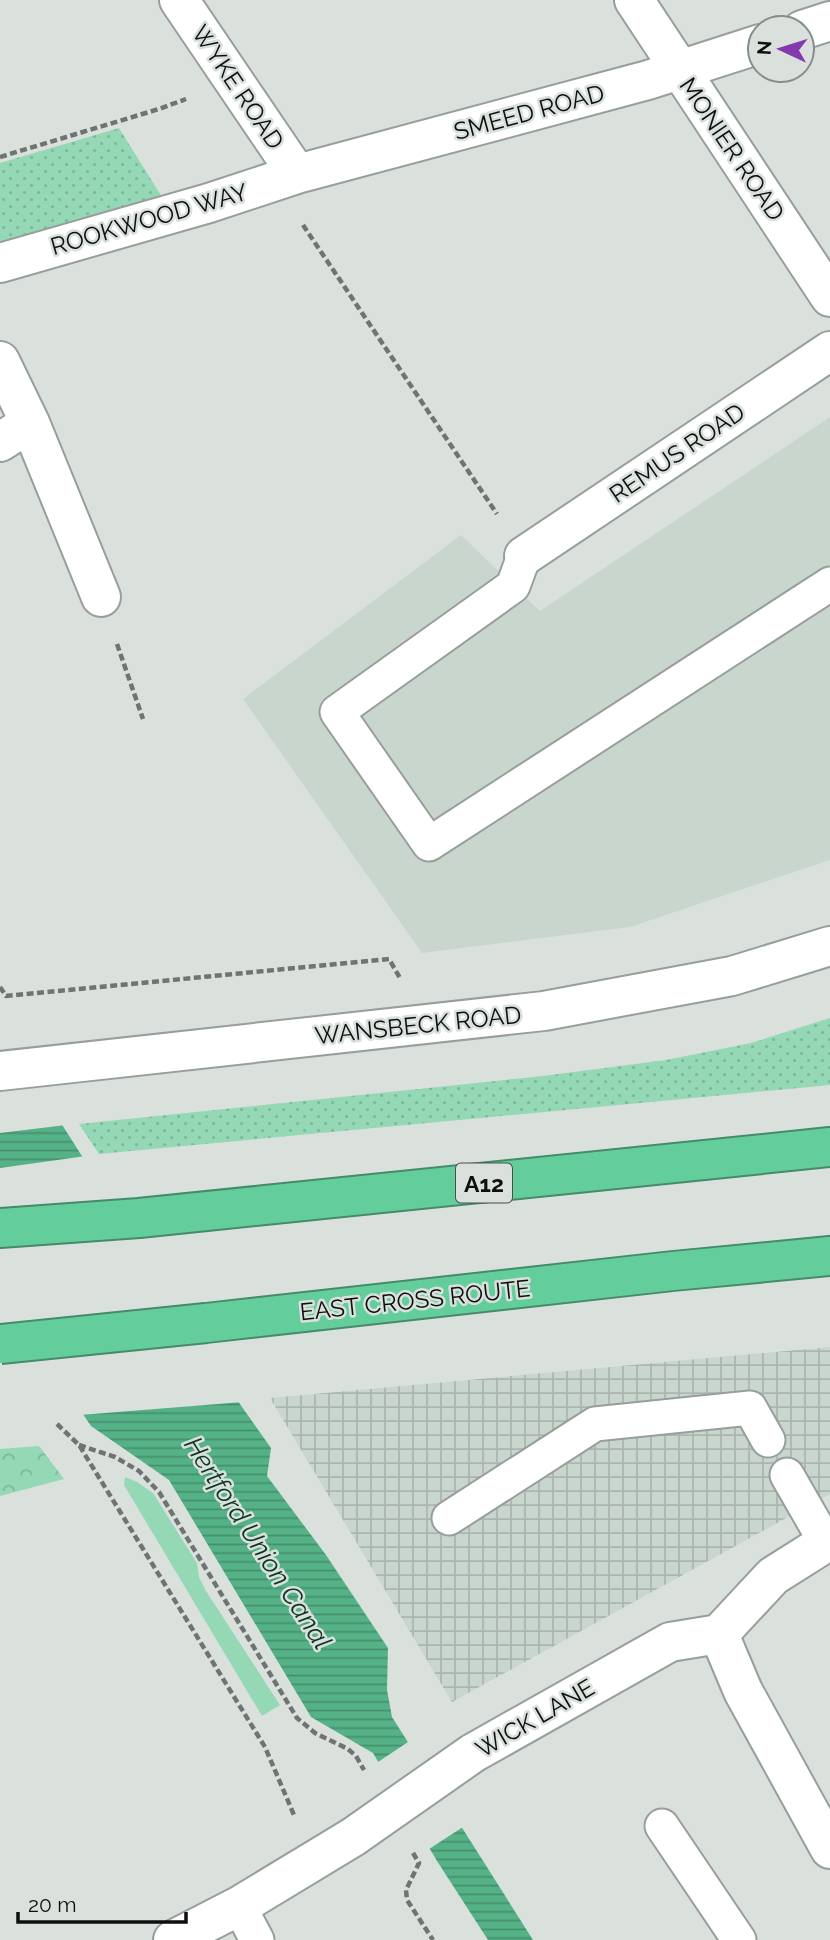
<svg xmlns="http://www.w3.org/2000/svg" width="830" height="1940" viewBox="0 0 830 1940" font-family="Raleway,sans-serif">
	<style>
		.built { fill: #c8d6ce }
		.industrial { fill: url(#industrial-grid) }
		.grass { fill: #94d8b5 }
		.forest { fill: url(#forest-crowns) }
		.park { fill: url(#park-dots) }
		.water { fill: url(#water-rules) }
		.pier { fill: #dae1dd }
		.lines { fill: none; stroke-linecap: round; stroke-linejoin: round }
		.lane-casing { stroke: #989e9b; stroke-width: 37 }
		.street-casing { stroke: #989e9b; stroke-width: 42 }
		.secondary-casing { stroke: #989e9b; stroke-width: 42 }
		.highway-casing { stroke: #458b6a; stroke-width: 42 }
		.path { stroke: #6f7371; stroke-width: 4.5; stroke-dasharray: 7 3.5; stroke-linecap: butt }
		.lane { stroke: #fff; stroke-width: 33 }
		.street { stroke: #fff; stroke-width: 38 }
		.secondary { stroke: #fff; stroke-width: 38 }
		.highway { stroke: #63ce9c; stroke-width: 38 }
		.secondary-bridge-casing { stroke: #989e9b; stroke-width: 42; stroke-linecap: butt }
		.highway-bridge-casing { stroke: #458b6a; stroke-width: 42; stroke-linecap: butt }
		.secondary-bridge { stroke: #fff; stroke-width: 38 }
		.highway-bridge { stroke: #63ce9c; stroke-width: 38 }
		.labels { text-anchor: middle; dominant-baseline: central; stroke-width: 5; stroke-linejoin: round; paint-order: stroke }
		.shield { fill: #dae1dd; stroke: #4a4e4c; stroke-width: 2 }
		.shield-label { font-size: 23px; font-weight: bold; fill: #0d0f0e }
		.street-label { font-size: 24px; fill: #0d0f0e; stroke: #dae1dd }
		.water-label { font-size: 26px; font-style: italic; fill: #0c3524; stroke: #dae1dd }
	</style>
	<defs>
		<pattern id="industrial-grid" width="8" height="8" patternUnits="userSpaceOnUse" patternTransform="scale(1.75)"><rect width="8" height="8" fill="#c8d6ce"/><path d="M0 4h8M4 0v8" fill="none" stroke="#abb6b0"/></pattern>
		<pattern id="forest-crowns" width="20" height="18" patternUnits="userSpaceOnUse" patternTransform="scale(1.75)"><rect width="20" height="18" fill="#94d8b5"/><path d="M2 6a3 3 0 1 1 6 0M12 15a3 3 0 1 1 6 0" fill="none" stroke="#7eb89a"/></pattern>
		<pattern id="park-dots" width="8" height="8" patternUnits="userSpaceOnUse" patternTransform="scale(1.75)"><rect width="8" height="8" fill="#94d8b5"/><path d="M2 2h.1M6 6h.1" fill="none" stroke="#7eb89a" stroke-width="1.8" stroke-linecap="round"/></pattern>
		<pattern id="water-rules" width="6" height="5" patternUnits="userSpaceOnUse" patternTransform="scale(1.75)"><rect width="6" height="5" fill="#55b287"/><path d="M0 2.5h6" fill="none" stroke="#458f6d"/></pattern>
	</defs>
	<rect width="100%" height="100%" fill="#dae1dd"/>
	<path class="built" d="M 830,417 L 830,860 L 630,927 L 422,953 L 243,699 L 461,535 L 540,611 Z"/>
	<path class="industrial" d="M 830,1347 L 830,1494 L 452,1702 L 270,1398 Z"/>
	<path class="grass" d="M 125,1477 L 137,1482 L 153,1493 L 197,1563 L 199,1577 L 206,1591 L 280,1705 L 262,1716 L 124,1485 Z"/>
	<path class="forest" d="M 39,1446 L 64,1479 L 0,1496 L 0,1449 Z"/>
	<path class="park" d="M 119,128 L 167,205 L 0,252 L 0,163 Z
		M 830,1018 L 830,1085 L 99,1154 L 79,1124 L 543,1076 L 666,1060 L 751,1043 Z"/>
	<path class="water" d="M 0,1027 L 235,1397 L 271,1448 L 267,1476 L 326,1555 L 388,1648 L 387,1690 L 392,1717 L 533,1940 L 488,1940 L 437,1861 L 373,1753 L 311,1717 L 169,1480 L 91,1426 L 0,1293 Z"/>
	<path class="pier" d="M 0,1024 L 3,1025 L 66,1125 L 0,1133 Z
		M 86,1156 L 243,1402 L 80,1415 L 0,1299 L 0,1168 Z
		M 411,1740 L 466,1825 L 426,1851 L 375,1764 Z"/>
	<g class="lines">
		<defs>
			<path id="lane" d="M 524,556 L 513,586 L 337,712 L 429,844 L 830,584
				M 787,1475 L 826,1543
				M 449,1518 L 595,1424 L 750,1408 L 768,1440
				M 662,1826 L 739,1940
				M 239,1906 L 257,1940"/>
			<path id="street" d="M 179,0 L 297,174
				M 634,0 L 830,297
				M 802,30 L 830,21
				M 0,263 L 209,203 L 297,174 L 648,80 L 760,44
				M 0,361 L 30,423 L 101,597
				M 0,442 L 30,423
				M 524,556 L 830,351"/>
			<path id="secondary" d="M 0,1071 L 544,1011 L 732,976 L 830,946
				M 719,1634 L 743,1691 L 830,1849
				M 473,1753 L 670,1642 L 719,1634 L 773,1576 L 830,1540
				M 173,1940 L 239,1906 L 353,1837"/>
			<path id="highway" d="M 0,1228 L 139,1218 L 830,1147
				M 206,1323 L 673,1271 L 830,1256"/>
		</defs>
		<use href="#lane" class="lane-casing"/>
		<use href="#street" class="street-casing"/>
		<use href="#secondary" class="secondary-casing"/>
		<use href="#highway" class="highway-casing"/>
		<path class="path" d="M 0,157 L 159,109 L 186,99
			M 303,225 L 497,514
			M 117,644 L 143,719
			M 0,987 L 6,996 L 389,959 L 400,978
			M 57,1424 L 79,1445 L 265,1747 L 294,1815
			M 79,1445 L 115,1457 L 139,1471 L 159,1492 L 297,1718 L 315,1733 L 348,1749 L 356,1756 L 364,1770
			M 413,1853 L 419,1863 L 406,1890 L 407,1900 L 433,1940"/>
		<use href="#lane" class="lane"/>
		<use href="#street" class="street"/>
		<use href="#secondary" class="secondary"/>
		<use href="#highway" class="highway"/>
		<defs>
			<path id="secondary-bridge" d="M 353,1837 L 473,1753"/>
			<path id="highway-bridge" d="M 0,1344 L 206,1323"/>
		</defs>
		<use href="#secondary-bridge" class="secondary-bridge-casing"/>
		<use href="#highway-bridge" class="highway-bridge-casing"/>
		<use href="#secondary-bridge" class="secondary-bridge"/>
		<use href="#highway-bridge" class="highway-bridge"/>
	</g>
	<g class="labels">
		<rect class="shield" x="456" y="1163.5" width="56" height="39" rx="5"/>
		<g class="shield-label">
			<text x="484" y="1183">A12</text>
		</g>
		<g class="street-label">
			<text transform="translate(238 87) rotate(56)">WYKE ROAD</text>
			<text transform="translate(529 112) rotate(-15)">SMEED ROAD</text>
			<text transform="translate(732 149) rotate(56)">MONIER ROAD</text>
			<text transform="translate(149 219) rotate(-16)">ROOKWOOD WAY</text>
			<text transform="translate(677 453) rotate(-34)">REMUS ROAD</text>
			<text transform="translate(418 1025) rotate(-6)">WANSBECK ROAD</text>
			<text transform="translate(415 1300) rotate(-6)">EAST CROSS ROUTE</text>
			<text transform="translate(535 1718) rotate(-30)">WICK LANE</text>
		</g>
		<g class="water-label">
			<text transform="translate(258 1543) rotate(57)">Hertford Union Canal</text>
		</g>
	</g>
	<g transform="translate(781 49) rotate(274)"><circle r="33" fill="#dae1dd" stroke="#888d8a" stroke-width="2"/>
	<path d="M0-5L12 26L0 18L-12 26Z" fill="#843aac"/>
	<text y="-10" font-size="19" font-weight="bold" text-anchor="middle" fill="#0d0f0e">N</text>
	</g>
	<path d="M18 1912v10h168v-10" fill="none" stroke="#0d0f0e" stroke-width="3.5"/>
	<text x="28" y="1912" font-size="21" fill="#0d0f0e" stroke="#dae1dd" stroke-width="5" paint-order="stroke">20 m</text>
</svg>
